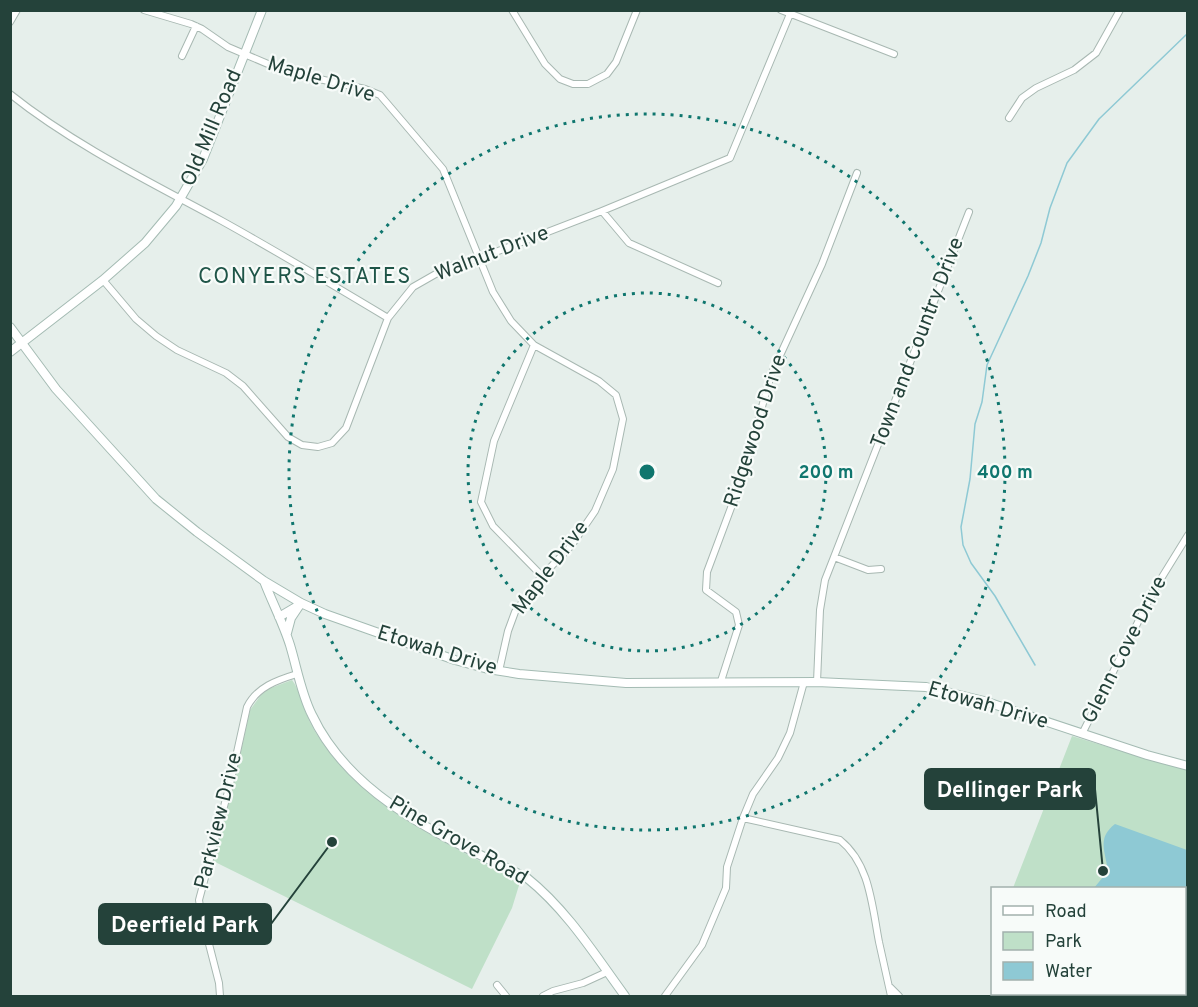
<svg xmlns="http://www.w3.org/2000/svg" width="1198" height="1007" viewBox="0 0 1198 1007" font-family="Overpass,sans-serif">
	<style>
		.green { fill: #bfe0c8 }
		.water { fill: #8ec9d4 }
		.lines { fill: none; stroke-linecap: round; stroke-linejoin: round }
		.stream { stroke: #8ec9d4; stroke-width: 1.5 }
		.street-casing { stroke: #a8b8b2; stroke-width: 8 }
		.secondary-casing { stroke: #a4bbb3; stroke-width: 10 }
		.street { stroke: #fff; stroke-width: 6 }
		.secondary { stroke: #fff; stroke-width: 8 }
		.ring { fill: none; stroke: #0f766e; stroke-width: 3; stroke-dasharray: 3 6 }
		.labels { text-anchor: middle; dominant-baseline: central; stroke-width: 4.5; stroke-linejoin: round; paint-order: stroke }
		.street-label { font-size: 21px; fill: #24423a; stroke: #f7fbf9 }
		.neighbourhood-label { font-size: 22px; letter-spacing: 1.5px; fill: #1f5548; stroke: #f7fbf9 }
		.centre { fill: #0f766e; stroke: #f7fbf9; stroke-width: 3 }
		.ring-label { font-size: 18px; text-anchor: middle; font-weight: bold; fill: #0f766e; stroke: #f7fbf9; stroke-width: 4.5; stroke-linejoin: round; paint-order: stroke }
		.leader { fill: none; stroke: #24423a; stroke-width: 2 }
		.callout-dot { fill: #24423a; stroke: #f7fbf9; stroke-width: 2 }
		.callout { fill: #24423a; stroke: #24423a; stroke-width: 2 }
		.callout-label { font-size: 22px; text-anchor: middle; font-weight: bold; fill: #fff }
	</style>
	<rect width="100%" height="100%" fill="#e6efeb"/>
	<path class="green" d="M 292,680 C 299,689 301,702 306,713 C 310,724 317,735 324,745 C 371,812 450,844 520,882 L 512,908 L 472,989 L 213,861 L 234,783 L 250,710 L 261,695 L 268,689 Z
		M 1072,736 L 1157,762 L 1187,769 L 1187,996 L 992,996 L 992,984 L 992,994 L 1184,994 L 1184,888 L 1013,888 Z"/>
	<path class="water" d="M 1115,824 L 1187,850 L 1188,952 L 1185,957 L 1184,888 L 1094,888 L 1108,871 C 1105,850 1097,838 1115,824 Z"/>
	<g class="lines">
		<path class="stream" d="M 1035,665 L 995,596 L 971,563 L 963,545 L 961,527 L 970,479 L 975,424 L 982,402 L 987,365 L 1028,276 L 1041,243 L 1050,208 L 1067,163 L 1099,119 L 1188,33"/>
		<defs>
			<path id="street" d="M 144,10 L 191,24 L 202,29 L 228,47 L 275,67 L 301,75 L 365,89 L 380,95 L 443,169 L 493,292 L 511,321 L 534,345 L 599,381 L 616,395 L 623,419 L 613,469 L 595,511 L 571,546 L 542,576 L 515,612 L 508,631 L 499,671
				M 512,10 L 545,64 L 560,79 L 573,84 L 588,84 L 607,74 L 616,62 L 637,10
				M 781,10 L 894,54
				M 10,22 L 17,10
				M 182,56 L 196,26
				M 10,94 C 74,145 150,182 222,221 C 278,252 333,285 388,318
				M 1009,118 L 1022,98 L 1036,88 L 1074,70 L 1096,53 L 1120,10
				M 602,211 L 629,243 L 718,283
				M 103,280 L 136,319 L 156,336 L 177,350 L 226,373 L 243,386 L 288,437 L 302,445 L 318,447 L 332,443 L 346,428 L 388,318 L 413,287 L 448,267 L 480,258 L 602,211 L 730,158 L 790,14
				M 534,345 L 494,441 L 481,502 L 493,526 L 542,576
				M 834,557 L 868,570 L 881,569
				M 721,681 L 739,625 L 736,612 L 706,590 L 707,572 L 741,481 L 771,375 L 822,264 L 857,173
				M 817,682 L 820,610 L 825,580 L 969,212
				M 1082,734 L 1154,590 L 1188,535
				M 743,818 L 840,840 C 870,864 872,906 879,942 C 883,960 887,978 891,996
				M 497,985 L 506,996
				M 890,987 L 899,996
				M 220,996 L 219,983 L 201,913 L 199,900 L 230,784 L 247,707 C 257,687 277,680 297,674
				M 543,996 L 553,991 L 583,983 L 607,972
				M 665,996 L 702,945 L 726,888 L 727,867 L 743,818 L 753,794 L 778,758 L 790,733 L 804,682"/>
			<path id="secondary" d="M 10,327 L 56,389 L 156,499 L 197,532 L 264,581 L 301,603 L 325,614 L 455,660 L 488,669 L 519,674 L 626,683 L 817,682 L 926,687 L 984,701 L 1147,755 L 1188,766
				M 10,352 L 103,280 L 145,243 L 176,206 L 203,159 L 262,10
				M 264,581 C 272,602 283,623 290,645 C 297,668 301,693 312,715 C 352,800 447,838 527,878 C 567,910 595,955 625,996
				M 279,617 L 301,604
				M 287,633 L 291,618 L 301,603"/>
		</defs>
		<use href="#street" class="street-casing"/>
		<use href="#secondary" class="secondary-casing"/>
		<use href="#street" class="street"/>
		<use href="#secondary" class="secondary"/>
	</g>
	<g class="ring">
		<circle cx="647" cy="472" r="179"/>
		<circle cx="647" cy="472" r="358"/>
	</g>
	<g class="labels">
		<g class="street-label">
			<text transform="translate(321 80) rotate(17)">Maple Drive</text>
			<text transform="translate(212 128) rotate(-67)">Old Mill Road</text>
			<text transform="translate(492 254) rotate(-21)">Walnut Drive</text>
			<text transform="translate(918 343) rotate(-69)">Town and Country Drive</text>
			<text transform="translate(756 431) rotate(-72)">Ridgewood Drive</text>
			<text transform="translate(551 568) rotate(-53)">Maple Drive</text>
			<text transform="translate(1125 650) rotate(-63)">Glenn Cove Drive</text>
			<text transform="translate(437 651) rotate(17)">Etowah Drive</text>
			<text transform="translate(988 706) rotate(16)">Etowah Drive</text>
			<text transform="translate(219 821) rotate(-76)">Parkview Drive</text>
			<text transform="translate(458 841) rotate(30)">Pine Grove Road</text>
		</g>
		<g class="neighbourhood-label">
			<text x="305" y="277">CONYERS ESTATES</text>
		</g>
	</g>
	<circle cx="647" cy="472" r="9" class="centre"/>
	<g class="ring-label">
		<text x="826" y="478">200 m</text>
		<text x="1005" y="478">400 m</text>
	</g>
	<path class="leader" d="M1103 871L1095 789M332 842L271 924"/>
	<g class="callout-dot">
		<circle cx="1103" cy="871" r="6"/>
		<circle cx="332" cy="842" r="6"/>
	</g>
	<g class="callout">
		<rect x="925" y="769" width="170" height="40" rx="6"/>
		<rect x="99" y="904" width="172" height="40" rx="6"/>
	</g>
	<g class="callout-label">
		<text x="1010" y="797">Dellinger Park</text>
		<text x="185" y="932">Deerfield Park</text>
	</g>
	<rect width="1198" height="1007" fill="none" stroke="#24423a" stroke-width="24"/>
	<rect x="991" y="887" width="195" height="108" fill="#f7fbf9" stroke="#a3b1ad" stroke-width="1.5"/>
	<rect x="1003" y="906" width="30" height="9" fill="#ffffff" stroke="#a3b1ad" stroke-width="1.5"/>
	<text x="1045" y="917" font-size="18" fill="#24423a">Road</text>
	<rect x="1003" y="932" width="30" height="18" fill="#bfe0c8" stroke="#a3b1ad" stroke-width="1.5"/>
	<text x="1045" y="947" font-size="18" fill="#24423a">Park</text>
	<rect x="1003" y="962" width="30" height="18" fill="#8ec9d4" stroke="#a3b1ad" stroke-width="1.5"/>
	<text x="1045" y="977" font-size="18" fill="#24423a">Water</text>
</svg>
